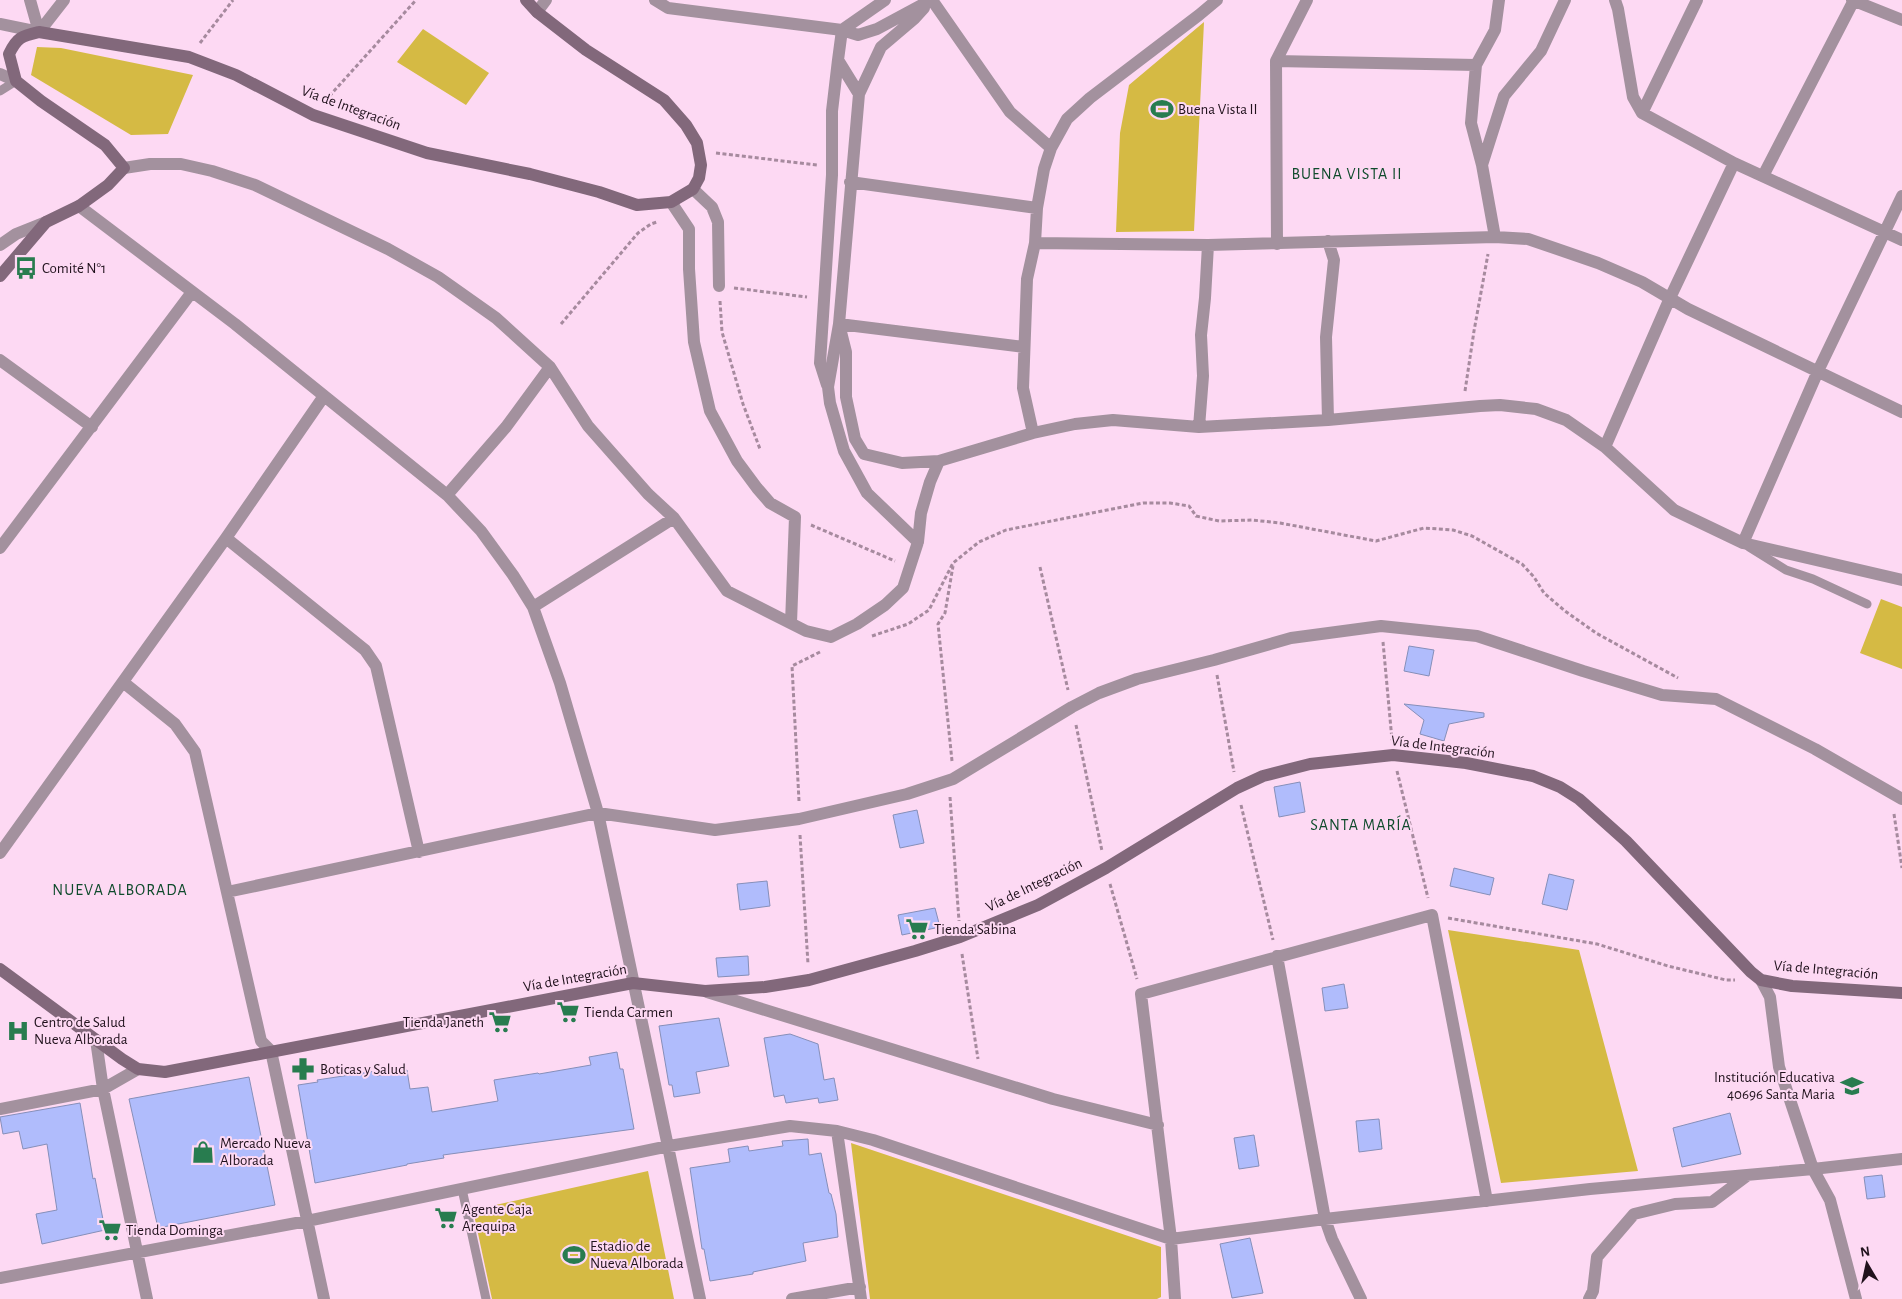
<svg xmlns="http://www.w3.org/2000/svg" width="1902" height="1299" viewBox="0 0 1902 1299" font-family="'Alegreya Sans',sans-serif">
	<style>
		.green { fill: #d5ba44 }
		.building { fill: #b0bcfc; stroke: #868fb9 }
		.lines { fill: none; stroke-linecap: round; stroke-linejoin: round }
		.path { stroke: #a68a9e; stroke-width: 3; stroke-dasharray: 4 2.5; stroke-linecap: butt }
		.service { stroke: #a3919e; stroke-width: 9 }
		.minor { stroke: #a3919e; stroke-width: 12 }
		.secondary { stroke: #82687b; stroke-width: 12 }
		.labels { text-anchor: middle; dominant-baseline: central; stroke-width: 4; stroke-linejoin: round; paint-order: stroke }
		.street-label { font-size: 15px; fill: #21121d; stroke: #fdd9f3 }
		.poi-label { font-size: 15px; fill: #21121d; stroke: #fdd9f3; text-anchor: start }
		.neighbourhood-label { font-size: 16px; letter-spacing: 1px; fill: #0f4b2c; stroke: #fdd9f3 }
	</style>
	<rect width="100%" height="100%" fill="#fdd9f3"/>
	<path class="green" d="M 1204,22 L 1194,231 L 1116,232 L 1120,133 L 1129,85 Z
		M 423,29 L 489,73 L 466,105 L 397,62 Z
		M 37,47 L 61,48 L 193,75 L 168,134 L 131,135 L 31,75 Z
		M 1881,599 L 1902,607 L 1902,669 L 1860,653 Z
		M 1448,930 L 1579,950 L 1638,1171 L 1501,1183 Z
		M 851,1143 L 1161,1247 L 1161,1297 L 1157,1299 L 870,1299 Z
		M 648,1171 L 674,1299 L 492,1299 L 473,1210 Z"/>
	<path class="building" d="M 1409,646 L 1434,650 L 1429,676 L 1404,671 Z
		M 1404,704 L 1484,713 L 1484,717 L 1449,724 L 1444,741 L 1420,734 L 1424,720 Z
		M 1300,782 L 1305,812 L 1279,817 L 1274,787 Z
		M 917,810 L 924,843 L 900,848 L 893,815 Z
		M 1454,868 L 1494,878 L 1490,895 L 1450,886 Z
		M 1549,874 L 1574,880 L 1567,910 L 1542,904 Z
		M 767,881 L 770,906 L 740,910 L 737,884 Z
		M 935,908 L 940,927 L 902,935 L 898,915 Z
		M 748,956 L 749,975 L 718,977 L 716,958 Z
		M 1344,984 L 1348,1008 L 1325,1011 L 1322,988 Z
		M 719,1018 L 729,1066 L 696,1072 L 700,1093 L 674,1097 L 672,1085 L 669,1085 L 659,1026 Z
		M 790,1034 L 818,1044 L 824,1080 L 834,1078 L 838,1100 L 819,1103 L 818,1098 L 786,1103 L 784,1095 L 774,1097 L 764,1038 Z
		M 617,1052 L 620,1069 L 623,1069 L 634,1129 L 443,1155 L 444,1158 L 407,1164 L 407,1165 L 315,1183 L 298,1085 L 318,1082 L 317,1080 L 376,1071 L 377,1076 L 407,1070 L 410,1089 L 428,1087 L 432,1112 L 498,1101 L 494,1080 L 538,1073 L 539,1074 L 591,1065 L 589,1057 Z
		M 249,1077 L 275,1205 L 158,1228 L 129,1099 Z
		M 80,1103 L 93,1179 L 95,1178 L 105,1230 L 42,1244 L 36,1214 L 57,1210 L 47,1144 L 23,1149 L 19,1131 L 3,1134 L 0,1117 Z
		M 1730,1113 L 1741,1154 L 1682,1167 L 1673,1128 Z
		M 1379,1119 L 1382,1149 L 1359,1152 L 1356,1121 Z
		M 1254,1135 L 1259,1166 L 1239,1169 L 1234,1138 Z
		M 808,1139 L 809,1155 L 821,1153 L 829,1193 L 831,1194 L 836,1214 L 838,1237 L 803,1243 L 806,1261 L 753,1272 L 753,1274 L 710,1281 L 704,1249 L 702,1249 L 690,1168 L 730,1162 L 728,1149 L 748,1146 L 749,1151 L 783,1146 L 782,1141 Z
		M 1882,1175 L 1885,1197 L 1867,1199 L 1864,1177 Z
		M 1250,1238 L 1263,1293 L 1232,1298 L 1220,1244 Z"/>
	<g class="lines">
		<path class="path" d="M 200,43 L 233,0
			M 325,101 L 416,0
			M 716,153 L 817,165
			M 734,288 L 807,297
			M 720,301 L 722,332 L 743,404 L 760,449
			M 561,324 L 638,233 L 651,224 L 657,222
			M 1465,391 L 1474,331 L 1488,254
			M 811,525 L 895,561
			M 1040,567 L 1068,690
			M 872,636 L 908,624 L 929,610 L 953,563 L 979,542 L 1006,530 L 1143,503 L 1170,503 L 1189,506 L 1196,516 L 1219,521 L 1252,520 L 1280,523 L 1376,541 L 1424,528 L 1453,530 L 1472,536 L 1522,564 L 1534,577 L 1544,593 L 1565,611 L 1596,633 L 1678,678
			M 1383,642 L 1392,740
			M 1217,675 L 1234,772
			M 1076,725 L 1102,851
			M 952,761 L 938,624 L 945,613 L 953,566
			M 1397,771 L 1428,898
			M 950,797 L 959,921
			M 799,801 L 792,666 L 820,652
			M 1241,805 L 1273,940
			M 1894,814 L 1902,868
			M 800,835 L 808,964
			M 1110,884 L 1137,979
			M 1448,918 L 1597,944 L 1668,966 L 1726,980 L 1735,980
			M 962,954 L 978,1059"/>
		<path class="service" d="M 0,91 L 16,81
			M 1749,547 L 1786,570 L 1813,579 L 1867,604
			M 462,1189 L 486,1299"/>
		<path class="minor" d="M 30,0 L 39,32
			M 655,0 L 668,8 L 842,30 L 858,35 L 877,29 L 931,0
			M 885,0 L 842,30 L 838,60 L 859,94 L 839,324 L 828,387 L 830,403 L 844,451 L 867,493 L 918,542
			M 932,0 L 1010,112 L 1051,148
			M 1615,0 L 1618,9 L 1633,97 L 1642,113 L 1734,163 L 1902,240
			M 1852,0 L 1902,20
			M 537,12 L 546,0
			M 0,24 L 39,32
			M 39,32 L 64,0
			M 1276,61 L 1476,65
			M 0,74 L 16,81
			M 859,94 L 881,47 L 914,19 L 924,8
			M 1642,113 L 1697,0
			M 1482,165 L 1471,123 L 1476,65 L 1495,30 L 1499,0
			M 124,168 L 150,164 L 181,164 L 212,171 L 255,185 L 388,249 L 438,277 L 496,318 L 550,367 L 588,426 L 648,494 L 674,518 L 727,591 L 806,631 L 831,637 L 857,624 L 885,605 L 903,588 L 918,542 L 921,513 L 930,482 L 939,461 L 1033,433 L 1075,424 L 1113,420 L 1199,427 L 1328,420 L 1480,406 L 1500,405 L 1536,409 L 1566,420 L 1605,447 L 1674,510 L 1743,543 L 1902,580
			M 1763,176 L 1854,0
			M 850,182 L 1037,208
			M 693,189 L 712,207 L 718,222 L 719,286
			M 671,202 L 689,229 L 689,269 L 694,342 L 710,411 L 737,461 L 757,488 L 770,503 L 795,517 L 791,623
			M 79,206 L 235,324 L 447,495 L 481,531 L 513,575 L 533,607 L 560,683 L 598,813 L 700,1299
			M 1495,237 L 1482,165 L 1504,96 L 1541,51 L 1565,0
			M 1035,243 L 1208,245 L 1495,237 L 1528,239 L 1598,263 L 1642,282 L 1688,309 L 1902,412
			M 1277,244 L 1276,61 L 1307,0
			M 0,245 L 16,234 L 46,222
			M 0,360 L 92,427
			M 827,385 L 820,363 L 832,175 L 832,111 L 838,60
			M 1328,420 L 1326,337 L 1334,260 L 1328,241
			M 1199,427 L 1203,376 L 1201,335 L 1205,298 L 1208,245
			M 1033,433 L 1023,388 L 1027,279 L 1035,243 L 1037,208 L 1044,169 L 1051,148 L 1067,119 L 1090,98 L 1199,15 L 1217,0
			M 1605,447 L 1670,298 L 1734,163
			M 939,461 L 902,463 L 864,454 L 855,439 L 846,397 L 846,352 L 839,324 L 1024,347
			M 447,495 L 506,427 L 550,367
			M 226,538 L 365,650 L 376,666 L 419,852
			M 1743,543 L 1818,371 L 1902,196
			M 0,548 L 192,292
			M 533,607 L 674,518
			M 123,682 L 175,724 L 195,752 L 261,1041 L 271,1051 L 324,1299
			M 0,853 L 226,538 L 324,396
			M 227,892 L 598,813 L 715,830 L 799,819 L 907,794 L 953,779 L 1072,707 L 1099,693 L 1137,679 L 1214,660 L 1291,638 L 1381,626 L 1477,636 L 1583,671 L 1662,695 L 1716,699 L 1815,749 L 1902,799
			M 1277,956 L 1325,1219 L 1332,1239 L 1361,1299
			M 1761,980 L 1770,997 L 1779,1067 L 1813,1169 L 1830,1200 L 1856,1299
			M 707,992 L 1053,1099 L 1158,1125
			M 96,1040 L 103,1089 L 147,1299
			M 0,1109 L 103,1089 L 138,1069
			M 837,1131 L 861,1299
			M 0,1278 L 307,1221 L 669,1146 L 790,1126 L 837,1131 L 873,1140 L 1171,1239 L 1325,1219 L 1590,1189 L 1813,1169 L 1902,1159
			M 792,1299 L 860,1287
			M 1175,1299 L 1171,1239 L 1141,994 L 1432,915 L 1487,1201
			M 1589,1299 L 1593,1291 L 1597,1257 L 1634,1214 L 1675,1204 L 1712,1202 L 1748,1175"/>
		<path class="secondary" d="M 0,276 L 46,222 L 79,206 L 108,185 L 124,168 L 105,145 L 41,101 L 16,81 L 9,54 C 17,37 22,36 39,32 L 189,57 L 236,75 L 313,115 L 427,153 L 530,174 L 599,192 L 637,205 L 671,202 L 693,189 L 699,178 L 701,165 L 697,143 L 686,125 L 664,100 L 586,50 L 537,12 L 526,0
			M 0,969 L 122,1059 L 138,1069 L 165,1072 L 633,983 L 705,991 L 765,987 L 809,980 L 915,951 L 960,937 L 1038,905 L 1106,868 L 1237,788 L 1263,776 L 1310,764 L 1393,755 L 1466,763 L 1533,776 L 1560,787 L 1579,799 L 1626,841 L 1751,972 L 1761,980 L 1792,986 L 1902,993"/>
	</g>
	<defs>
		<symbol id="stadium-bare" viewBox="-9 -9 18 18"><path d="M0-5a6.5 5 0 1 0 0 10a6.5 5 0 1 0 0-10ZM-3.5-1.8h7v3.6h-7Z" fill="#287c4f" stroke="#fdd9f3" stroke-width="2.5" paint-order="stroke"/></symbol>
		<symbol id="bus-bare" viewBox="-9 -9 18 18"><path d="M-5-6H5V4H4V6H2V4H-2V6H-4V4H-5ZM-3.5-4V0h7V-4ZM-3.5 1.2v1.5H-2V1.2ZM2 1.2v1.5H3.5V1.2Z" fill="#287c4f" stroke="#fdd9f3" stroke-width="2.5" paint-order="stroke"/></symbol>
		<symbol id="supermarket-bare" viewBox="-9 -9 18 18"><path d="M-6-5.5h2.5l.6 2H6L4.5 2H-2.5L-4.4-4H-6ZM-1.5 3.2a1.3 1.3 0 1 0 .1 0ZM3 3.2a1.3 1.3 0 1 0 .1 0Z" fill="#287c4f" stroke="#fdd9f3" stroke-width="2.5" paint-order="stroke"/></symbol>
		<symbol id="hospital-bare" viewBox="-9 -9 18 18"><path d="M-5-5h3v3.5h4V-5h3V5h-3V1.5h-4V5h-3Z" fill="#287c4f" stroke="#fdd9f3" stroke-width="2.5" paint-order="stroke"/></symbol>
		<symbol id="pharmacy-bare" viewBox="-9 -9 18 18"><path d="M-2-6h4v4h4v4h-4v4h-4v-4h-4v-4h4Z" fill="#287c4f" stroke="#fdd9f3" stroke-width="2.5" paint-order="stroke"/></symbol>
		<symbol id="school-bare" viewBox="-9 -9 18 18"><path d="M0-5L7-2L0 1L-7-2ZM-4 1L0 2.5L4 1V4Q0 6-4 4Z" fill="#287c4f" stroke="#fdd9f3" stroke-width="2.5" paint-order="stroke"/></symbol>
		<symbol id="shop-bare" viewBox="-9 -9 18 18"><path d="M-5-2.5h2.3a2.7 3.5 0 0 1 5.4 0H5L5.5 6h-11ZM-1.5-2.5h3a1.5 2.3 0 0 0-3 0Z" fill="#287c4f" stroke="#fdd9f3" stroke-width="2.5" paint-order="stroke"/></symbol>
	</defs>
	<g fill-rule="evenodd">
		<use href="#stadium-bare" x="1146" y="93" width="32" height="32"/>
		<use href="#bus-bare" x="10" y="252" width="32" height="32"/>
		<use href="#supermarket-bare" x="901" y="913" width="32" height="32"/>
		<use href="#supermarket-bare" x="552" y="996" width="32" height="32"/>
		<use href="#supermarket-bare" x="484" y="1006" width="32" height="32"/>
		<use href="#hospital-bare" x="2" y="1015" width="32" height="32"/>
		<use href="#pharmacy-bare" x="287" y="1053" width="32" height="32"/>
		<use href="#school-bare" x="1836" y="1070" width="32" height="32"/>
		<use href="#shop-bare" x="187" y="1136" width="32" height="32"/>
		<use href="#supermarket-bare" x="430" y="1202" width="32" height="32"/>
		<use href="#supermarket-bare" x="94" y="1214" width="32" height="32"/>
		<use href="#stadium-bare" x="558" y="1239" width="32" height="32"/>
	</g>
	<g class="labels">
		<g class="street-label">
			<text transform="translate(351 108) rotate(20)">Vía de Integración</text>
			<text transform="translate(1443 747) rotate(7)">Vía de Integración</text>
			<text transform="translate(1034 885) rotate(-26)">Vía de Integración</text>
			<text transform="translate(1826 970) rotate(5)">Vía de Integración</text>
			<text transform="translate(575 978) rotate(-10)">Vía de Integración</text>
		</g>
		<g class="poi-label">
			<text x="1178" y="109">Buena Vista II</text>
			<text x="42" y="268">Comité N°1</text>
			<text x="934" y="929">Tienda Sabina</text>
			<text x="584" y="1012">Tienda Carmen</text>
			<text x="34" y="1022">Centro de Salud<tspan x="34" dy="17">Nueva Alborada</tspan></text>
			<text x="484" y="1022" text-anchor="end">Tienda Janeth</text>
			<text x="320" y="1069">Boticas y Salud</text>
			<text x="1835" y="1077" text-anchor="end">Institución Educativa<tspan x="1835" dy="17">40696 Santa Maria</tspan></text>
			<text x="220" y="1143">Mercado Nueva<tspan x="220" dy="17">Alborada</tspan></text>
			<text x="462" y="1209">Agente Caja<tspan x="462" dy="17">Arequipa</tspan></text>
			<text x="126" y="1230">Tienda Dominga</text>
			<text x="590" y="1246">Estadio de<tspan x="590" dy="17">Nueva Alborada</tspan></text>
		</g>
		<g class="neighbourhood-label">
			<text x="1347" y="174">BUENA VISTA II</text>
			<text x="1361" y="825">SANTA MARÍA</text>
			<text x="120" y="890">NUEVA ALBORADA</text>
		</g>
	</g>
	<g transform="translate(1867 1264) rotate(351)" stroke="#fdd9f3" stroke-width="4" paint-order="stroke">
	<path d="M0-4L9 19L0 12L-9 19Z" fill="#21121d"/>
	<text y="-8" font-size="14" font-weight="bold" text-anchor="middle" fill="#21121d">N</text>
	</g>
</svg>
